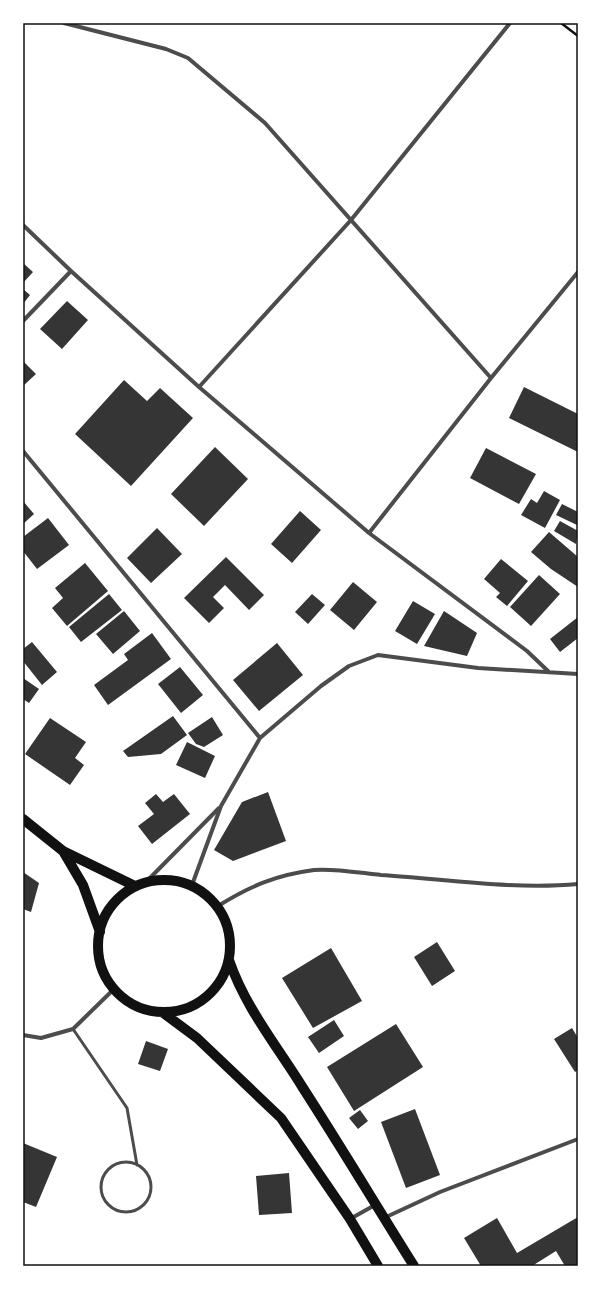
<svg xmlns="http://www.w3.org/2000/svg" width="601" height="1289" viewBox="0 0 601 1289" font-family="'Fira Sans Condensed',sans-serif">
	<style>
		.building { fill: #353535 }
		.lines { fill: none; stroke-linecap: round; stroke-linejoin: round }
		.path { stroke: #111; stroke-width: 2.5 }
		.service { stroke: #4c4c4c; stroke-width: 3 }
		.minor { stroke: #4c4c4c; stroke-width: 4 }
		.primary { stroke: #111; stroke-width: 10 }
		.neatline { fill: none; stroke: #111; stroke-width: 1.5 }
	</style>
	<rect width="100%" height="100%" fill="#fff"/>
	<path class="building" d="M 23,263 L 33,272 L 23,283 Z
		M 23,289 L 30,295 L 23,304 Z
		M 67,301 L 88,320 L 62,349 L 40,329 Z
		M 23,361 L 36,374 L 23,386 Z
		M 124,380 L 147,401 L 160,388 L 193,418 L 131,486 L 75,434 Z
		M 524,387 L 578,414 L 578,452 L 509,418 Z
		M 215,447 L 248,479 L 204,526 L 171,494 Z
		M 486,448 L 536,474 L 519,504 L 470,478 Z
		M 544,491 L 560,500 L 545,528 L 521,515 L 531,499 L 537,503 Z
		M 23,501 L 34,514 L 23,524 Z
		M 562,504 L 578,512 L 577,525 L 556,515 Z
		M 300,511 L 321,530 L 292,563 L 271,544 Z
		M 48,518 L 69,545 L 37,569 L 23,551 L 23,537 Z
		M 560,521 L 578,531 L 576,544 L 554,531 Z
		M 157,528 L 182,554 L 151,583 L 127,558 Z
		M 549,532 L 578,557 L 578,587 L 551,569 L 531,552 Z
		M 226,557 L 264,595 L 249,610 L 225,585 L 213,597 L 224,608 L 209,623 L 184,598 Z
		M 501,559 L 528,581 L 507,606 L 496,597 L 500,593 L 484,579 Z
		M 85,563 L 108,591 L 67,626 L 52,608 L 63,598 L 55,588 Z
		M 539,575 L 560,594 L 531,626 L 510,607 Z
		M 353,582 L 377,602 L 354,630 L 330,610 Z
		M 109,594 L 122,610 L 81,642 L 69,627 Z
		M 312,594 L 325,605 L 308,624 L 295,612 Z
		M 413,601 L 435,614 L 417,644 L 395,631 Z
		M 124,611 L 140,631 L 113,654 L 96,634 Z
		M 444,611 L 477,633 L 467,656 L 424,646 Z
		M 578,617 L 578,638 L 560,652 L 550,639 Z
		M 152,633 L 171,659 L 108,705 L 94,685 L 128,660 L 124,654 Z
		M 32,642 L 57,672 L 42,685 L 23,661 L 23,649 Z
		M 277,643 L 303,675 L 259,711 L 233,680 Z
		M 180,667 L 203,695 L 181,713 L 158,684 Z
		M 23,678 L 39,689 L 29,703 L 23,699 Z
		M 173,716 L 187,735 L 161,754 L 128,757 L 123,751 Z
		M 212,717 L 223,735 L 204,747 L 196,744 L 188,733 Z
		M 50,718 L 86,742 L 75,758 L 84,765 L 70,785 L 25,754 Z
		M 187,742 L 215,756 L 205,778 L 176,765 Z
		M 268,792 L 286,841 L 233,861 L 214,850 L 242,802 Z
		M 156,794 L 163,802 L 174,794 L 190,814 L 152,844 L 138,826 L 154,814 L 145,803 Z
		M 23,872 L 39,883 L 31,912 L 23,909 Z
		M 437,942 L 455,971 L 432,986 L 414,957 Z
		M 331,948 L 362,1001 L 313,1028 L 282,978 Z
		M 334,1020 L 344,1036 L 319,1053 L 308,1037 Z
		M 396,1024 L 423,1067 L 354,1111 L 327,1067 Z
		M 572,1028 L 578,1038 L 578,1070 L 575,1072 L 554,1039 Z
		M 146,1041 L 168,1049 L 160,1071 L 138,1064 Z
		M 415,1109 L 440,1175 L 406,1188 L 381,1122 Z
		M 360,1110 L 368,1121 L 358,1129 L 349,1118 Z
		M 23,1143 L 57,1157 L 36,1207 L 23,1202 Z
		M 289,1173 L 292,1213 L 259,1215 L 256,1176 Z
		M 578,1217 L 578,1266 L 565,1266 L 556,1251 L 532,1266 L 481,1266 L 464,1238 L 497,1218 L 517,1253 Z"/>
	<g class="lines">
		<path class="path" d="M 561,23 L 578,36"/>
		<path class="service" d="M 73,1029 L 127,1108 L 137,1165
			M101 1187a25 25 0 1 1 50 0a25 25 0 1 1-50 0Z"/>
		<path class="minor" d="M 64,23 L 166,49 L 188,58 L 265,123 L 491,378
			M 23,225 L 71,271 L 199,387 L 369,533 L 527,651 L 549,672
			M 23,321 L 71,271
			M 199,387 L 351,220 L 510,23
			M 23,451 L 260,738
			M 369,533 L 491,378 L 578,272
			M 146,882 L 219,808
			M 192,885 L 221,806 L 260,738 L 321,686 L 349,666 L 378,655 L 478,668 L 578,674
			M 218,906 C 250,886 276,875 314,870 C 332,868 361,873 381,875 C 445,879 513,890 578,884
			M 23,1035 L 41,1038 L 73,1029 L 114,989
			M 384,1218 L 440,1192 L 578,1139
			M 350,1219 L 375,1205"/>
		<path class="primary" d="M 23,819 L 63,851 L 135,886
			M 63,851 L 83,885 L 100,932
			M98 946a66 66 0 1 1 132 0a66 66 0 1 1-132 0Z
			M 229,960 C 245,1007 277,1046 303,1088 C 341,1147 377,1207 414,1266
			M 162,1012 L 197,1038 L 281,1118 L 350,1219 L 378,1266"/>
	</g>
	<rect width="601" height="1289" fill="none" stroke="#ffffff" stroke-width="48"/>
	<rect x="24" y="24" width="553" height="1241" class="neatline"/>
</svg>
